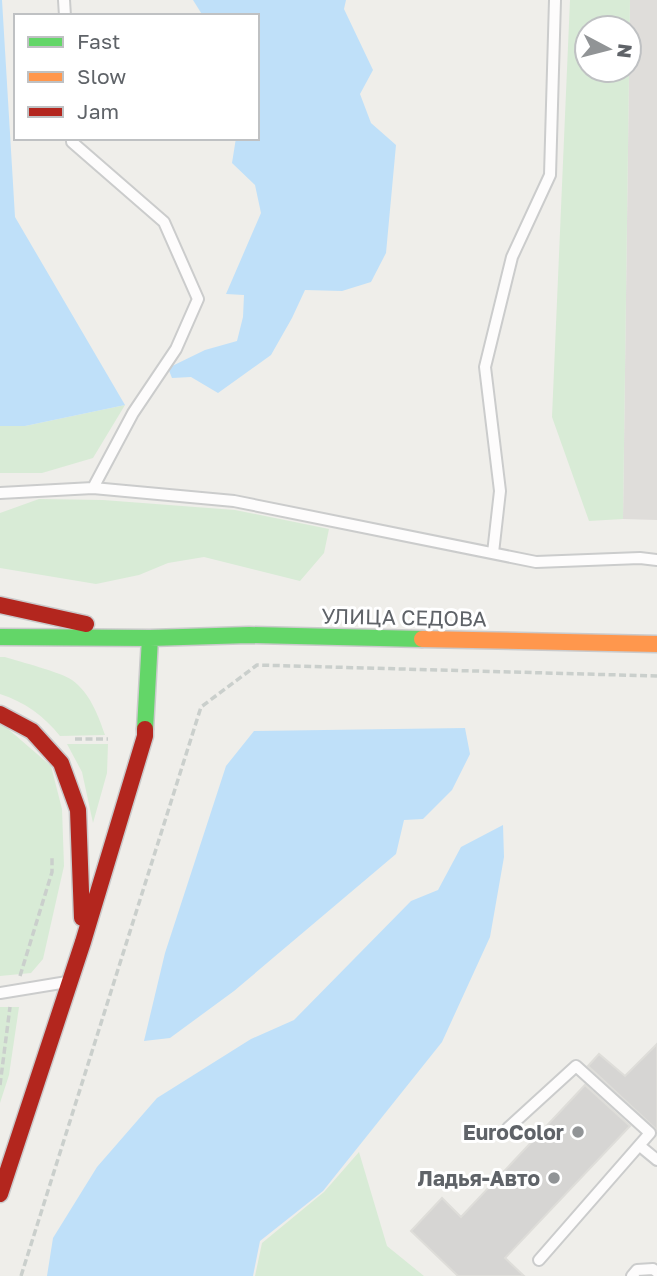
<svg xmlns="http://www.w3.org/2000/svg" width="657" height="1276" viewBox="0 0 657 1276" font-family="'Golos Text',sans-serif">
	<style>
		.industrial { fill: #dfddda }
		.green { fill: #d8ebd6; fill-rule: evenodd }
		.water { fill: #bfe0f9 }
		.building { fill: #d6d5d3; stroke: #deddd9; stroke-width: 2 }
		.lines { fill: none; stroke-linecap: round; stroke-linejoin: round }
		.lane-casing { stroke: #cbcccc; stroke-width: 14 }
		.fast-casing { stroke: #cacacb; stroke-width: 19 }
		.slow-casing { stroke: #cacacb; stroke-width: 19 }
		.jam-casing { stroke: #cacacb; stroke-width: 19 }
		.path { stroke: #cacfcc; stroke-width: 3.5; stroke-dasharray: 7 3.5; stroke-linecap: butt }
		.lane { stroke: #fdfcfc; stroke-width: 10 }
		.fast { stroke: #63d668; stroke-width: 16 }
		.slow { stroke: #ff974d; stroke-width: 16 }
		.jam { stroke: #b3261e; stroke-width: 16 }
		.poi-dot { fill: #919496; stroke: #fff; stroke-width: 2.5 }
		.labels { text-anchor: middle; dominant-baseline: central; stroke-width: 6; stroke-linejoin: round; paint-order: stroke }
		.street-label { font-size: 21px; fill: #5f6368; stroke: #fff }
		.poi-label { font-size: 21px; font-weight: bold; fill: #5f6368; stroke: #fff; text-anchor: end }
	</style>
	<rect width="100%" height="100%" fill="#efeeea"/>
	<path class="industrial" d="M 630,0 L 657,0 L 657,520 L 623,519 Z"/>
	<path class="green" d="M 570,0 L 630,0 L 623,519 L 589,521 L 552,417 ZM 587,28 L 629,28 L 629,70 L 587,70 Z
		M 125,405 L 93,458 L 42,473 L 0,473 L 0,426 L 25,426 Z
		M 39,499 L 103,500 L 235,510 L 329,529 L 324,553 L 300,581 L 204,557 L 168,563 L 139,575 L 96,584 L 0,568 L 0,513 Z
		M 0,657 L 5,657 C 20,662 61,672 72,680 C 90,693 98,715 105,735 L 60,736 C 44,716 25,702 0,694 Z
		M 0,722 L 51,766 L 62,809 L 64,866 L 43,959 L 31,973 L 0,976 Z
		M 67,744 L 108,744 L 107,773 L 93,823 L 82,772 Z
		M 0,1007 L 19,1007 L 9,1075 L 0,1103 Z
		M 359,1152 L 387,1246 L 424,1276 L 255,1276 L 262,1243 L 324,1192 Z"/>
	<path class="water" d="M 0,0 L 2,0 L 15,217 L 125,405 L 25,426 L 0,426 Z
		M 193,0 L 346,0 L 344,9 L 373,70 L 360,94 L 371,123 L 396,145 L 386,253 L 371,282 L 342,291 L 305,290 L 292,318 L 271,355 L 218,393 L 191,377 L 172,378 L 168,368 L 205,350 L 237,341 L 243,317 L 244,295 L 226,294 L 261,213 L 255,185 L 232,163 L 236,138 L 257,138 L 257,16 L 203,16 Z
		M 465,728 L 470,754 L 452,790 L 423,819 L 404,820 L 396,854 L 234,991 L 170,1038 L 144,1041 L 165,953 L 226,766 L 254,731 Z
		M 503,825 L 504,857 L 490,937 L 442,1042 L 323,1191 L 260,1241 L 253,1276 L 47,1276 L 53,1238 L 97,1167 L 157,1098 L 251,1039 L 294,1020 L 411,901 L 438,890 L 461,847 Z"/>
	<path class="building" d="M 657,1044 L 657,1130 L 588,1066 L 599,1054 L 625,1076 Z
		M 585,1085 L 630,1126 L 505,1258 L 524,1276 L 458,1276 L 411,1231 L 442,1198 L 461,1217 Z"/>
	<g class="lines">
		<defs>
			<path id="lane" d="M 64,0 L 65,16
				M 72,138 L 72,142 L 164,222 L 198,299 L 176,349 L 133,413 L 93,488
				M 0,493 L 93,488 L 234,501 L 536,562 L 640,558 L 657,560
				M 493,553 L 500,491 L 485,367 L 512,257 L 550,175 L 555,0
				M 0,993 L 67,982
				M 508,1128 L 576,1066 L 650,1133 L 539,1260
				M 640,1146 L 657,1160
				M 632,1276 L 637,1270 L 653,1269 L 657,1272"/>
			<path id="fast" d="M 0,637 L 150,638 L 249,635 L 422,639
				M 145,729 L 150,638"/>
			<path id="slow" d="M 422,639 L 657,644"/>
			<path id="jam" d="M 0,605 L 86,624
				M 0,714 L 32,731 L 61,763 L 78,810 L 82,918
				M 0,1194 L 83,942 L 145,736 L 145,729"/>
		</defs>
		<use href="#lane" class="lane-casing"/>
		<use href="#fast" class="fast-casing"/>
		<use href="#slow" class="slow-casing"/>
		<use href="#jam" class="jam-casing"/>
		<path class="path" d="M 75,739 L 108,739
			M 20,976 L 52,872 L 52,855
			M 0,1085 L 10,1007
			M 21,1276 L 201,707 L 257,665 L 657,676"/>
		<use href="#lane" class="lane"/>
		<use href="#fast" class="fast"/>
		<use href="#slow" class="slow"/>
		<use href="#jam" class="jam"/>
	</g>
	<g class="poi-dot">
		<circle cx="578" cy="1132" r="7"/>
		<circle cx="554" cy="1178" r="7"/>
	</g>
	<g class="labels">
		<g class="street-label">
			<text transform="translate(404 617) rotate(1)">УЛИЦА СЕДОВА</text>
		</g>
		<g class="poi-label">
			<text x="564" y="1132">EuroColor</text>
			<text x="540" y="1178">Ладья-Авто</text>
		</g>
	</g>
	<rect x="14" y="14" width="245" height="126" fill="#ffffff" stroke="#bfc1c3" stroke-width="2"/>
	<rect x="28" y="37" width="35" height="10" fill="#63d668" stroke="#bfc1c3" stroke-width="2"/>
	<text x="77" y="49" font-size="21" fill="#5f6368">Fast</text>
	<rect x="28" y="72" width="35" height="10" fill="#ff974d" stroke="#bfc1c3" stroke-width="2"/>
	<text x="77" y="84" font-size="21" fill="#5f6368">Slow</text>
	<rect x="28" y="107" width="35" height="10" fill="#b3261e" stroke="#bfc1c3" stroke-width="2"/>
	<text x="77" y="119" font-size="21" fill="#5f6368">Jam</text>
	<g transform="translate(608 49) rotate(97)"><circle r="33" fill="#ffffff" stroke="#bfc1c3" stroke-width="2"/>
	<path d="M0-5L12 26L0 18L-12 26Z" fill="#919496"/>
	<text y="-10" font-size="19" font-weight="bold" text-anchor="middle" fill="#5f6368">N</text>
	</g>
</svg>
